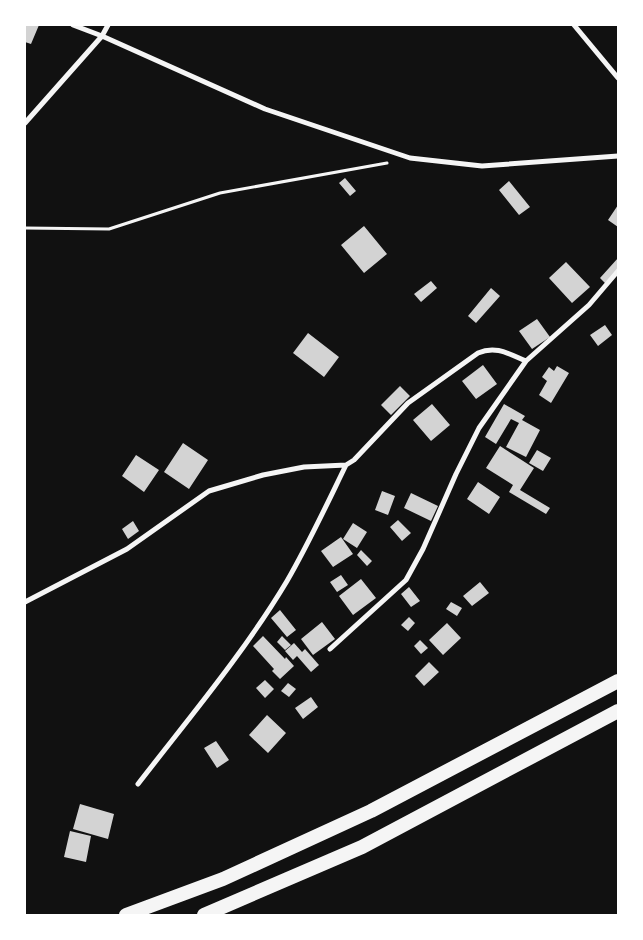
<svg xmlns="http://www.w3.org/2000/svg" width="643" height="940" viewBox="0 0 643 940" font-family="Bitter,serif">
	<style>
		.building { fill: #d3d3d3 }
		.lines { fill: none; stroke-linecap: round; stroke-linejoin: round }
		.path { stroke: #f5f5f5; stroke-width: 3 }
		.minor { stroke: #f5f5f5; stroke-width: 5 }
		.trunk { stroke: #f5f5f5; stroke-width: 14 }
	</style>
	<rect width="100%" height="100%" fill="#111"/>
	<path class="building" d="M 25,25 L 39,25 L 31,44 L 25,42 Z
		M 345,178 L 356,191 L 350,196 L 339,183 Z
		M 509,181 L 530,207 L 519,215 L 499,190 Z
		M 618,205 L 618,227 L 608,220 Z
		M 364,226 L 387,254 L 364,273 L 341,245 Z
		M 618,258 L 618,270 L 606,284 L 600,278 Z
		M 566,262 L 590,287 L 572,303 L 549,278 Z
		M 431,281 L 437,288 L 421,302 L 414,294 Z
		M 491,288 L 500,296 L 476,323 L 468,316 Z
		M 537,319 L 550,337 L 532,349 L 519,331 Z
		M 605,325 L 612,335 L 598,346 L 590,335 Z
		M 308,333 L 339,357 L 324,377 L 293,353 Z
		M 483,365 L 497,384 L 476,399 L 462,381 Z
		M 557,366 L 569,373 L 551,403 L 539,395 L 547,381 L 542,377 L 549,367 L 554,371 Z
		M 400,386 L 410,396 L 391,415 L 381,405 Z
		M 432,404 L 450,425 L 431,441 L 413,420 Z
		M 504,404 L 525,416 L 522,420 L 540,430 L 526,457 L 506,447 L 519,423 L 511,419 L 496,444 L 485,437 Z
		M 183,443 L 208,460 L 189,489 L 164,472 Z
		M 500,446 L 534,468 L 520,490 L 550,508 L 546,514 L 509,492 L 513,485 L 486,468 Z
		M 537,450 L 551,458 L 543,471 L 529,463 Z
		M 136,455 L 159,470 L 144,492 L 122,476 Z
		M 478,482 L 500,497 L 489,514 L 467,499 Z
		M 382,491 L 395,496 L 388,515 L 375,510 Z
		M 411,493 L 438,506 L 431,521 L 404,508 Z
		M 398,520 L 411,533 L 402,541 L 390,527 Z
		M 133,521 L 139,531 L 128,539 L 122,529 Z
		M 353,523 L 367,532 L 357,548 L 343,539 Z
		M 341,537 L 353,554 L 333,567 L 321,551 Z
		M 361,550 L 372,561 L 367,566 L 357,555 Z
		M 341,575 L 348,585 L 337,592 L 330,582 Z
		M 361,579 L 376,598 L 353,615 L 339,596 Z
		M 480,582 L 489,593 L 472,606 L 463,596 Z
		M 409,587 L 420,601 L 411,607 L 401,594 Z
		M 451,602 L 462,608 L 457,616 L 446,609 Z
		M 280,610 L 296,630 L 287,637 L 271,618 Z
		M 409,617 L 415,623 L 408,631 L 401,625 Z
		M 322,622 L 335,639 L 313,655 L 301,639 Z
		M 447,623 L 461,638 L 443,655 L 429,640 Z
		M 263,636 L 285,659 L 286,657 L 294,666 L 280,679 L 272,671 L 274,669 L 253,646 Z
		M 282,636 L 291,645 L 285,650 L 277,642 Z
		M 420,640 L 428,648 L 421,654 L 414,646 Z
		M 294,643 L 302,652 L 305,649 L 319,665 L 311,672 L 297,656 L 293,660 L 285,651 Z
		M 429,662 L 439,672 L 424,686 L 415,676 Z
		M 265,680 L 274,689 L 265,698 L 256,688 Z
		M 288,683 L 296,689 L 289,697 L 281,691 Z
		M 311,697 L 318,707 L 303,719 L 295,708 Z
		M 267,715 L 286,733 L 268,753 L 249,735 Z
		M 216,741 L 229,760 L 217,768 L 204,748 Z
		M 80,804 L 114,814 L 108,839 L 73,829 Z
		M 70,831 L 91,836 L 86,862 L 64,857 Z"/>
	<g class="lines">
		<path class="path" d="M 25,228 L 109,229 L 220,193 L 387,163"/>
		<path class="minor" d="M 73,25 L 102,36 L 265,109 L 410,158 L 482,166 L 618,156
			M 574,25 L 618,78
			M 25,123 L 102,36 L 108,25
			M 25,602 L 127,549 L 209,491 L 263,475 L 304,467 L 346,465 L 354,460 L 408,403 L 478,353 C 496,345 509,354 526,361
			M 330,649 L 406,580 L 423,549 L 456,474 L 479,428 L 526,361 L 589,305 L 618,271
			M 138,784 C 189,718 244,653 287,581 C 309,543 327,504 346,465"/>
		<path class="trunk" d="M 126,915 L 223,879 L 371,811 L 618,681
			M 204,915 L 362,847 L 618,711"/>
	</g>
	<rect width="643" height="940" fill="none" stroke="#ffffff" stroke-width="52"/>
</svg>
